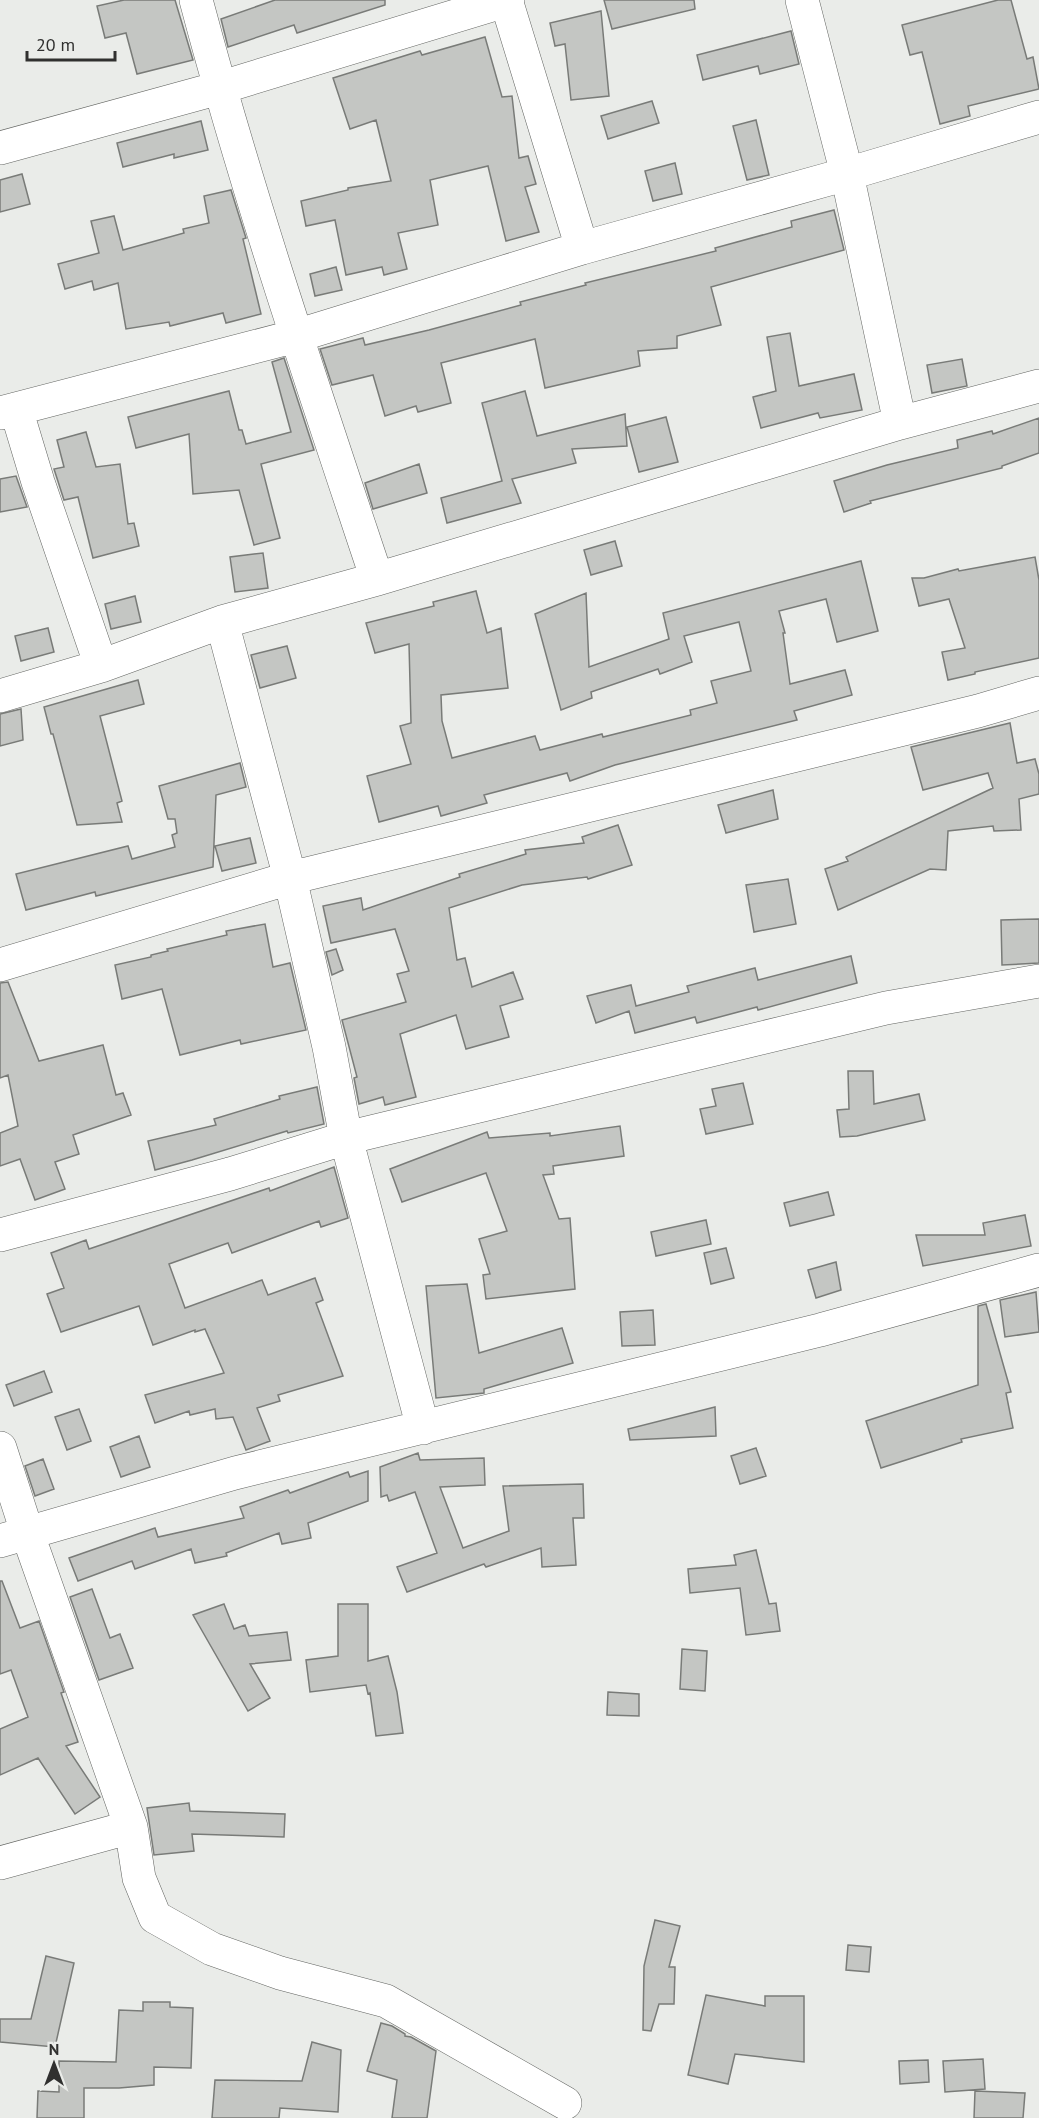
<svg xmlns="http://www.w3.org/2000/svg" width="1039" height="2118" viewBox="0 0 1039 2118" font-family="'PT Sans',sans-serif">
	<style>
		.building { fill: #c4c6c3; stroke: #797b78; stroke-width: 1.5 }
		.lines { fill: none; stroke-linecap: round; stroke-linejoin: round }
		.minor-casing { stroke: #636562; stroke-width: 34 }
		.minor { stroke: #fff; stroke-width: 33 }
	</style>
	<rect width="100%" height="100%" fill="#eaece9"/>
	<path class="building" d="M 124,0 L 175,0 L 193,60 L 137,74 L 126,33 L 105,38 L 97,6 Z
		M 275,0 L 385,0 L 385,5 L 297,33 L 294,25 L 228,47 L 221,19 Z
		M 604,0 L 694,0 L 695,9 L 612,29 Z
		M 998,0 L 1011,0 L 1027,59 L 1033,57 L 1039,89 L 968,106 L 970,116 L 940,124 L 922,52 L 910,55 L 902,25 Z
		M 601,11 L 609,96 L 571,100 L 565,44 L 555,46 L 550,23 Z
		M 791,31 L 799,64 L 760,74 L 758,66 L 703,80 L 697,55 Z
		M 485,37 L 502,97 L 512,96 L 519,158 L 528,156 L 536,184 L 525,187 L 539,232 L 506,241 L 488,166 L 430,180 L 438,225 L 398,233 L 407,269 L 384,275 L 382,267 L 346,275 L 335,220 L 306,226 L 301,201 L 348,190 L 348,188 L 391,181 L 376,120 L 350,129 L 333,78 L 420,51 L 422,55 Z
		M 652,101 L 659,123 L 608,139 L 601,116 Z
		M 756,120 L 769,175 L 747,180 L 733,126 Z
		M 201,121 L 208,150 L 174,158 L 174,154 L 123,167 L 117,143 Z
		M 675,163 L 682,194 L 653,201 L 645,171 Z
		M 22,174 L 30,204 L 0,212 L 0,180 Z
		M 231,190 L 246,238 L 243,239 L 261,314 L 226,323 L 223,313 L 170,326 L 169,322 L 126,329 L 118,283 L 94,290 L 92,281 L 65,289 L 58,264 L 99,253 L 91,221 L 114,216 L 123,250 L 184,233 L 183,229 L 209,223 L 204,196 Z
		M 834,210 L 844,250 L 711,287 L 721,325 L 677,336 L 677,348 L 638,351 L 640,366 L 545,388 L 535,339 L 441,363 L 451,403 L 418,412 L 416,406 L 385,416 L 373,375 L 332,385 L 320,349 L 363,338 L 365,345 L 429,330 L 521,305 L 520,302 L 586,285 L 585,283 L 716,251 L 715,248 L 792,227 L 791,221 Z
		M 336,267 L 342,290 L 315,296 L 310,274 Z
		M 790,333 L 799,386 L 854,374 L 862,410 L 820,418 L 818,413 L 761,428 L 753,397 L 776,391 L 767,337 Z
		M 284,358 L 314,450 L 261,464 L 280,538 L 254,545 L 239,490 L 193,494 L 189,434 L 136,448 L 128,417 L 229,391 L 239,430 L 242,430 L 246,444 L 291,432 L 272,362 Z
		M 962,359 L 967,386 L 932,393 L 927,365 Z
		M 525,391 L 537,436 L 625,414 L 627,446 L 572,449 L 576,463 L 512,479 L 521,503 L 447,523 L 441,498 L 502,481 L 482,403 Z
		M 666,417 L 678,462 L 639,472 L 627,427 Z
		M 1039,418 L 1039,453 L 1002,466 L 1002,468 L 870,501 L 871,503 L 844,512 L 834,481 L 887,465 L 958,448 L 957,440 L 992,431 L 993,434 Z
		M 86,432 L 96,467 L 120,464 L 128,524 L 134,523 L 139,546 L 93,558 L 78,497 L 64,500 L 54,469 L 64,467 L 57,440 Z
		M 419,464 L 427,493 L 373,509 L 365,483 Z
		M 16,476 L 27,507 L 0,512 L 0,479 Z
		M 615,541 L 622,566 L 591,575 L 584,550 Z
		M 263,553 L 268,588 L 235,592 L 230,557 Z
		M 1035,557 L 1039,580 L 1039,658 L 975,672 L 975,674 L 948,680 L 942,652 L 965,648 L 949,599 L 919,606 L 912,578 L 924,578 L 958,569 L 959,571 Z
		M 861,561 L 878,631 L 837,642 L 826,599 L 779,611 L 785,633 L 783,633 L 790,684 L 845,670 L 852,695 L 794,711 L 797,720 L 615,765 L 570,781 L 567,773 L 484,795 L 487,803 L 441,816 L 438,806 L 379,822 L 367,776 L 411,764 L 400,726 L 411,723 L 409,644 L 375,653 L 366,623 L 434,606 L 433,602 L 476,591 L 487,633 L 501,628 L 508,688 L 441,695 L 442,721 L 452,758 L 535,736 L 540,750 L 602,734 L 603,737 L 691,715 L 690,710 L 717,703 L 711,681 L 751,671 L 739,622 L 684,636 L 692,662 L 660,674 L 658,669 L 591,692 L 592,698 L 561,710 L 535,614 L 586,593 L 589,667 L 669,639 L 663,613 Z
		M 135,596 L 141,622 L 111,629 L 105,604 Z
		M 48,628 L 54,652 L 21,661 L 15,636 Z
		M 287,646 L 296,678 L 260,688 L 251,655 Z
		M 138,680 L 144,704 L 100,716 L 122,801 L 117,803 L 122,822 L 77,825 L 53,734 L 51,734 L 44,707 Z
		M 21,709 L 23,740 L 0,746 L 0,714 Z
		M 1010,723 L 1017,763 L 1035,759 L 1039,774 L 1039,794 L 1019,799 L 1021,830 L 994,831 L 993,826 L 948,831 L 946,870 L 930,869 L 838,910 L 825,869 L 848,861 L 846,857 L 993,788 L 988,773 L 923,790 L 911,747 Z
		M 240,763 L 246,787 L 216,795 L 213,867 L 96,896 L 95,892 L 26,910 L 16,874 L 128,846 L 132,859 L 175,847 L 172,835 L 177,833 L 175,819 L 168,819 L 159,786 Z
		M 773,790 L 778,819 L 726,833 L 718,805 Z
		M 618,825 L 632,865 L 588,879 L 587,877 L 522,885 L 449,908 L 457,960 L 465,958 L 472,987 L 513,972 L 523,999 L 500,1006 L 509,1037 L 466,1049 L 456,1015 L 400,1034 L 416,1097 L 385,1105 L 383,1097 L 359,1104 L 354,1078 L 357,1077 L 342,1020 L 406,1002 L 397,974 L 409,971 L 395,929 L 331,943 L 323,906 L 361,898 L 363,910 L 460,877 L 459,874 L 526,854 L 525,850 L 584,843 L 582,837 Z
		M 250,838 L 256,863 L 222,871 L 215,846 Z
		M 788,879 L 796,924 L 754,932 L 746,885 Z
		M 1039,919 L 1039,963 L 1002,965 L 1001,920 Z
		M 265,924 L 273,967 L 290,963 L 306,1030 L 241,1044 L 240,1040 L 180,1055 L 162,989 L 122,999 L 115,965 L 151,957 L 151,955 L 168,951 L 167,949 L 227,935 L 226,931 Z
		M 336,949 L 343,970 L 332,975 L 326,952 Z
		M 851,956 L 857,983 L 758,1010 L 757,1007 L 697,1023 L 695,1017 L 635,1033 L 629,1011 L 596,1023 L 587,996 L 631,985 L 636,1006 L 689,992 L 687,986 L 755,968 L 758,980 Z
		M 8,982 L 39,1061 L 103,1045 L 116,1095 L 123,1093 L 131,1115 L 73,1135 L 79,1154 L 55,1162 L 65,1189 L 35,1200 L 20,1159 L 0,1166 L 0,1133 L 18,1126 L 8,1075 L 0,1078 L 0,983 Z
		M 848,1071 L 873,1071 L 874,1104 L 919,1094 L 925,1120 L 857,1136 L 840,1137 L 837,1110 L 849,1109 Z
		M 743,1083 L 753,1124 L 706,1134 L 700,1109 L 716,1106 L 712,1089 Z
		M 317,1087 L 324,1124 L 288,1133 L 287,1131 L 192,1160 L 155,1170 L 148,1141 L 216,1125 L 214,1119 L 280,1099 L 279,1096 Z
		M 620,1126 L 624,1156 L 553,1166 L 554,1174 L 543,1175 L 559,1219 L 570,1218 L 575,1289 L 486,1299 L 483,1275 L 490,1274 L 479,1239 L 507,1231 L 486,1173 L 402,1202 L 390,1169 L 487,1132 L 489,1138 L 550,1133 L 550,1136 Z
		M 334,1167 L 348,1218 L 321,1227 L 319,1221 L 232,1253 L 228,1243 L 169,1264 L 185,1308 L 262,1280 L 268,1295 L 315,1278 L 323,1300 L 316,1303 L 343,1376 L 278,1395 L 280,1401 L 257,1408 L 270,1441 L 246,1450 L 233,1417 L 216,1419 L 215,1409 L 190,1415 L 189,1411 L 155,1423 L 145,1395 L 224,1373 L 205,1329 L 195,1332 L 195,1330 L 153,1345 L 139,1306 L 61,1332 L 47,1294 L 64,1288 L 51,1253 L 86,1240 L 89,1249 L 269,1188 L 270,1191 Z
		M 828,1192 L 834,1215 L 790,1226 L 784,1203 Z
		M 1025,1215 L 1031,1246 L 923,1266 L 916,1235 L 985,1235 L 983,1223 Z
		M 706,1220 L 711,1244 L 656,1256 L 651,1232 Z
		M 726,1248 L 734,1278 L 711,1284 L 704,1253 Z
		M 836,1262 L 841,1290 L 816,1298 L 808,1270 Z
		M 467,1284 L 479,1353 L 562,1328 L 573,1363 L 484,1389 L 484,1393 L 436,1398 L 426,1286 Z
		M 1036,1292 L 1039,1332 L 1005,1337 L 1000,1300 Z
		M 986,1304 L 1011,1392 L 1006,1393 L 1013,1428 L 961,1439 L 962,1442 L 881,1468 L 866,1421 L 978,1385 L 978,1306 Z
		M 653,1310 L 655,1345 L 622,1346 L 620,1312 Z
		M 44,1371 L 52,1392 L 14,1406 L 6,1385 Z
		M 715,1407 L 716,1436 L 630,1440 L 628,1429 Z
		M 79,1409 L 91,1441 L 67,1450 L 55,1417 Z
		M 139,1436 L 150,1467 L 121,1477 L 110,1447 Z
		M 756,1448 L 766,1476 L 740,1484 L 731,1456 Z
		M 418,1453 L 420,1460 L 484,1458 L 485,1485 L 440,1487 L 463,1548 L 509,1531 L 503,1486 L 583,1484 L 584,1518 L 573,1518 L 576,1565 L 542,1567 L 541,1548 L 486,1567 L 484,1564 L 407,1592 L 397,1567 L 437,1553 L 415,1492 L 389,1501 L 387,1495 L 381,1497 L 380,1467 Z
		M 43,1459 L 54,1489 L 35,1496 L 25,1466 Z
		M 368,1471 L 368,1501 L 308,1523 L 311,1538 L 282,1544 L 279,1533 L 226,1553 L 227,1556 L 195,1563 L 191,1549 L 135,1569 L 132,1561 L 78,1581 L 69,1558 L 155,1528 L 158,1537 L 244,1518 L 240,1507 L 288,1490 L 290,1493 L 348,1472 L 350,1477 Z
		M 756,1550 L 769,1604 L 776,1603 L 780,1631 L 746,1635 L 740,1588 L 690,1593 L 688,1569 L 736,1565 L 734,1555 Z
		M 0,1581 L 2,1581 L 20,1628 L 39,1621 L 64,1692 L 61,1693 L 78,1742 L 66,1746 L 100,1797 L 75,1814 L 38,1758 L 0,1775 L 0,1729 L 28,1717 L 11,1670 L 0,1674 Z
		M 92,1589 L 110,1638 L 120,1634 L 133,1668 L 99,1680 L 70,1597 Z
		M 224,1604 L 234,1629 L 245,1625 L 249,1636 L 287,1632 L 291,1660 L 250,1664 L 270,1698 L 248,1711 L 193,1615 Z
		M 338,1604 L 368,1604 L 368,1661 L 388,1656 L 397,1692 L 403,1733 L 376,1736 L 370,1693 L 368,1694 L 366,1685 L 310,1692 L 306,1660 L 338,1656 Z
		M 682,1649 L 707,1651 L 705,1691 L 680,1689 Z
		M 608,1692 L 639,1694 L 639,1716 L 607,1715 Z
		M 189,1803 L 190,1811 L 285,1814 L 284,1837 L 192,1834 L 194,1851 L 154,1855 L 147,1808 Z
		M 655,1920 L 680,1926 L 669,1967 L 675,1967 L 674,2004 L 659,2004 L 651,2031 L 643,2030 L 644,1966 Z
		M 848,1945 L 871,1947 L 869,1972 L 846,1970 Z
		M 46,1956 L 74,1963 L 55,2047 L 0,2042 L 0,2019 L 31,2019 Z
		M 706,1995 L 765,2006 L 765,1996 L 804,1996 L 804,2062 L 735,2054 L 728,2084 L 688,2075 Z
		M 143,2002 L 170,2002 L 170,2007 L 193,2008 L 191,2068 L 154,2067 L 154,2085 L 119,2088 L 84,2088 L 84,2118 L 37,2118 L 38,2091 L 59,2092 L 59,2061 L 116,2062 L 119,2010 L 143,2011 Z
		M 381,2023 L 392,2026 L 405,2034 L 405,2036 L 411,2037 L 436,2051 L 427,2118 L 392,2118 L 397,2080 L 367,2071 Z
		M 312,2042 L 341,2050 L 338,2112 L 280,2108 L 279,2118 L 212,2118 L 215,2080 L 302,2081 Z
		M 983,2059 L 985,2089 L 945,2092 L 943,2061 Z
		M 928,2060 L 929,2082 L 900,2084 L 899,2061 Z
		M 975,2091 L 1025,2093 L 1023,2118 L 974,2118 Z"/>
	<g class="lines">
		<defs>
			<path id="minor" d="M 196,0 C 248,196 313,387 377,579
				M 506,0 L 582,248
				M 802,0 L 847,174 L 900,423
				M 0,148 L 219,88 L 508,0
				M 16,409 L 38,482 L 101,666
				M 0,413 L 296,336 L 582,248 L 847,174 L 1039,117
				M 222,622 L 290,878 L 329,1047 L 346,1138 L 423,1428
				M 0,696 L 101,666 L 222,622 L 377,579 L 900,423 L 1039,386
				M 0,965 L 290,878 L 978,711 L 1039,693
				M 0,1235 L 230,1174 L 346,1138 L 886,1008 L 1039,981
				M 0,1448 L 27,1532 L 131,1827 L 139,1878 L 155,1917 L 212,1949 L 280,1973 L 386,2001 L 565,2103
				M 0,1541 L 235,1473 L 820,1330 L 1039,1270
				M 0,1863 L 131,1827"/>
		</defs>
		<use href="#minor" class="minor-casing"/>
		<use href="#minor" class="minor"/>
	</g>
	<g transform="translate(54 2064)" stroke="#eaece9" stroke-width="4.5" paint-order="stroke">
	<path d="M0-4.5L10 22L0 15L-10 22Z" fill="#30302f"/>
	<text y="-9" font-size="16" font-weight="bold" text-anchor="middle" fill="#30302f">N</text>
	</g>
	<path d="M27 51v9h88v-9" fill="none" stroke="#30302f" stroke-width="3"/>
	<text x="36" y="51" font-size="18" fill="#30302f" stroke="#eaece9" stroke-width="4.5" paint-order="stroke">20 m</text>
</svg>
